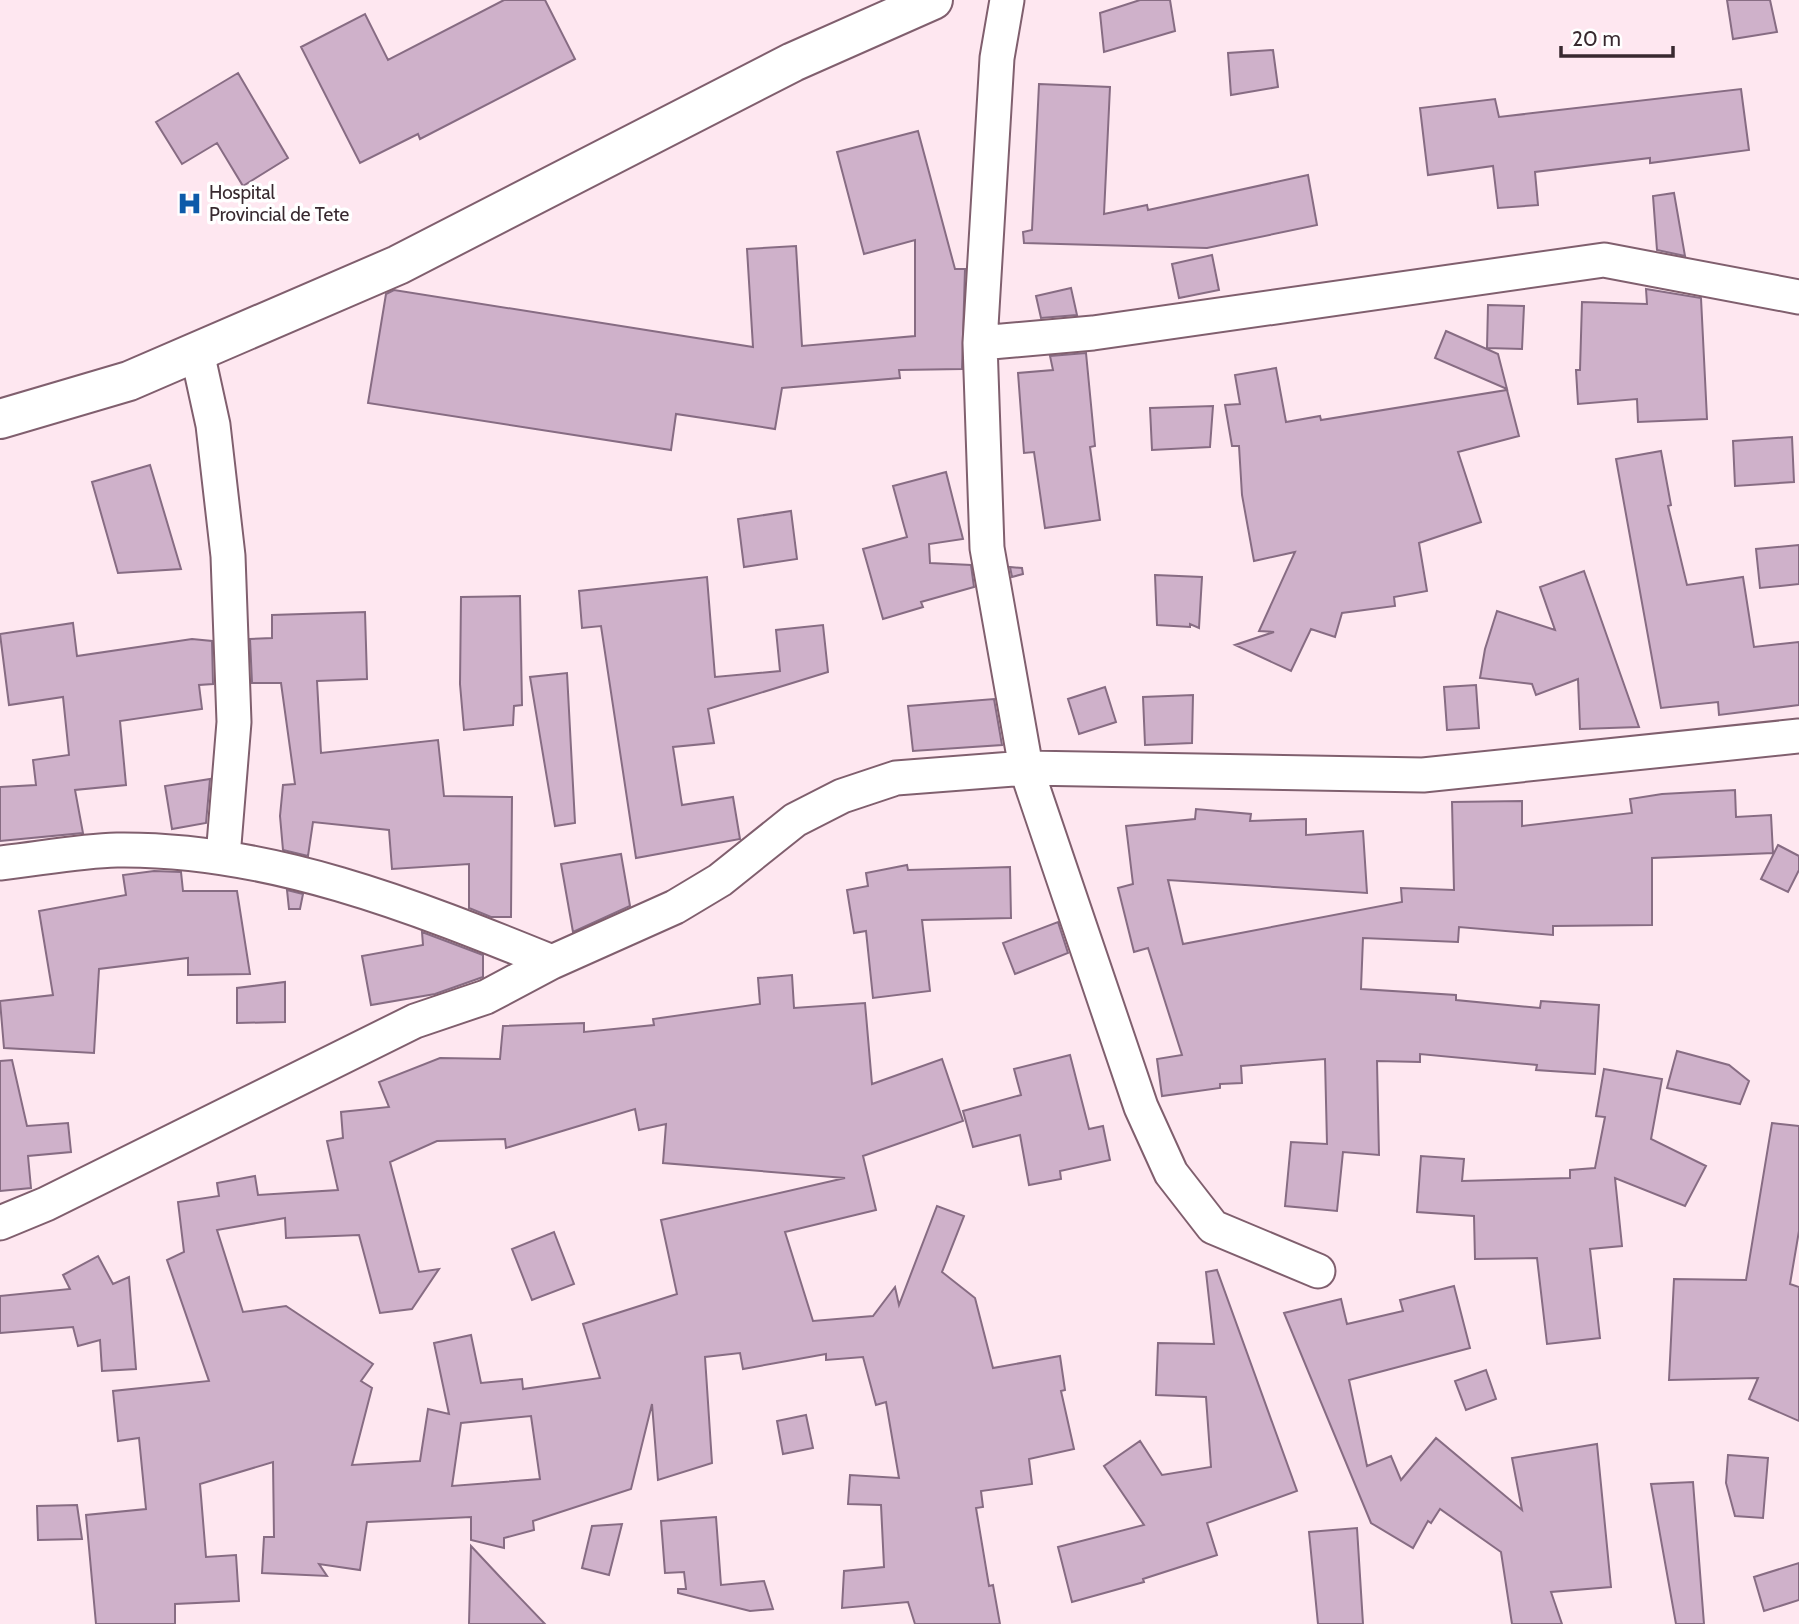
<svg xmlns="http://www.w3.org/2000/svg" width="1799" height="1624" viewBox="0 0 1799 1624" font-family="Cabin,sans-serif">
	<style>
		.building { fill: #cfb1ca; stroke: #876c83; stroke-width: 2; fill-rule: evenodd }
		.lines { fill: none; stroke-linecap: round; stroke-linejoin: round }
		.street-casing { stroke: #805f6e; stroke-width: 37 }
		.secondary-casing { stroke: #805f6e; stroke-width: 42 }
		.street { stroke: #fff; stroke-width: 33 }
		.secondary { stroke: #fff; stroke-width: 38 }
		.labels { text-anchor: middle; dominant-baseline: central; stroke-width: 7; stroke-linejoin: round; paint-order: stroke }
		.poi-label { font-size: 19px; fill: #38292f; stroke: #fff; text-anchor: start }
	</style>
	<rect width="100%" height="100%" fill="#fee7f0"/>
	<path class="building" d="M 504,0 L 545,0 L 575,59 L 420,139 L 418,134 L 360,163 L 301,47 L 365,14 L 388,60 Z
		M 1140,0 L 1170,0 L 1175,31 L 1104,52 L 1100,13 Z
		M 1727,0 L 1770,0 L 1777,32 L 1733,39 Z
		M 1273,50 L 1278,87 L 1231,95 L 1228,53 Z
		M 238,73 L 288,158 L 243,186 L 217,143 L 182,164 L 156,122 Z
		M 1039,84 L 1110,87 L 1104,214 L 1147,205 L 1148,210 L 1308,175 L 1317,225 L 1207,248 L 1024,243 L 1023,232 L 1032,230 Z
		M 1741,89 L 1749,150 L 1650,163 L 1650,158 L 1535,172 L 1538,205 L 1498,208 L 1493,166 L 1428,175 L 1420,108 L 1495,99 L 1499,117 Z
		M 918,131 L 955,269 L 965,269 L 962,369 L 899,370 L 900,378 L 782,388 L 775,429 L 676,414 L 671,450 L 368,403 L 386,294 L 394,290 L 753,347 L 747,249 L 796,246 L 802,346 L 915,336 L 915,240 L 864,254 L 837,152 Z
		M 1674,193 L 1685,256 L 1657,250 L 1653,196 Z
		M 1212,255 L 1219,290 L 1179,298 L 1172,264 Z
		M 1071,288 L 1077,315 L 1041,318 L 1036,296 Z
		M 1646,289 L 1701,298 L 1707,419 L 1638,422 L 1637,399 L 1578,404 L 1576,370 L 1580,370 L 1582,302 L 1647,304 Z
		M 1488,305 L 1524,306 L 1522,349 L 1487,348 Z
		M 1446,331 L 1498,354 L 1507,389 L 1435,358 Z
		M 1086,353 L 1095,446 L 1090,447 L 1100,520 L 1045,528 L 1034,452 L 1024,453 L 1018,373 L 1053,370 L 1050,356 Z
		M 1276,368 L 1286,422 L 1320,416 L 1321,420 L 1507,390 L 1519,436 L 1458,452 L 1481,522 L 1419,543 L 1427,591 L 1394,597 L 1395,606 L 1342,613 L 1335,637 L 1311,629 L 1291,671 L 1235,645 L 1274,632 L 1259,631 L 1295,552 L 1254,561 L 1242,495 L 1239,446 L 1232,446 L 1225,405 L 1240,404 L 1235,375 Z
		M 1213,406 L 1210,447 L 1152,450 L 1150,408 Z
		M 1792,437 L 1794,482 L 1735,486 L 1733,441 Z
		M 1661,451 L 1671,505 L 1668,506 L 1687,585 L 1743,577 L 1754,647 L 1799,642 L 1799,705 L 1719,715 L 1718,702 L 1661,708 L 1616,459 Z
		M 150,465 L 181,569 L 118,573 L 92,482 Z
		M 946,472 L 963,539 L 929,544 L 930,563 L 971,565 L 974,587 L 921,602 L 923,607 L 883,619 L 863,549 L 907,537 L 893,486 Z
		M 791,511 L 797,559 L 744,567 L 738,519 Z
		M 1799,545 L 1799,584 L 1760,588 L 1756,549 Z
		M 1010,567 L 1022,568 L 1023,574 L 1012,577 Z
		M 1584,571 L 1639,727 L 1580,729 L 1578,679 L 1536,695 L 1532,684 L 1480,678 L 1485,649 L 1497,611 L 1555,630 L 1540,587 Z
		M 1155,575 L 1202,577 L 1199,628 L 1190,624 L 1190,627 L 1157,625 Z
		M 707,577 L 715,677 L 780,671 L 776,630 L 823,625 L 828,672 L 708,709 L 714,743 L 673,747 L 682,805 L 733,797 L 740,839 L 636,858 L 601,626 L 582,628 L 579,591 Z
		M 520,596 L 522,705 L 514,706 L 513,725 L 464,730 L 460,684 L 461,597 Z
		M 365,612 L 367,679 L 317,681 L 321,753 L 438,740 L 444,796 L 512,797 L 511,917 L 491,917 L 469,908 L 469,864 L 392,869 L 389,830 L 313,822 L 308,856 L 283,850 L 280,816 L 283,785 L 295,784 L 281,683 L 252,683 L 250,639 L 272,638 L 272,615 Z
		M 73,623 L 77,656 L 192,639 L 212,641 L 213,684 L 199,685 L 202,709 L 120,721 L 126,785 L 75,790 L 83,833 L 0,841 L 0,787 L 36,785 L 33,760 L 69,755 L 63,697 L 9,705 L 0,634 Z
		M 567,673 L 575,823 L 555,826 L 530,677 Z
		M 1476,685 L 1479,728 L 1447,730 L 1444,687 Z
		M 1105,687 L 1116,722 L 1079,734 L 1068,699 Z
		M 1193,695 L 1192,743 L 1145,745 L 1143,697 Z
		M 994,699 L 1002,745 L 913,751 L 908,706 Z
		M 210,779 L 206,823 L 172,829 L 165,786 Z
		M 1735,790 L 1736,817 L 1771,815 L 1773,853 L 1652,858 L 1652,925 L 1553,926 L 1553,935 L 1459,927 L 1458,942 L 1363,938 L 1361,989 L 1456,995 L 1456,1000 L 1540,1008 L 1541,1001 L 1599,1005 L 1595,1074 L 1536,1070 L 1537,1065 L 1420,1054 L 1420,1062 L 1377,1061 L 1379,1155 L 1343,1152 L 1337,1211 L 1285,1206 L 1291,1142 L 1327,1144 L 1325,1059 L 1241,1066 L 1242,1083 L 1220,1084 L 1220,1088 L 1162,1096 L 1157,1059 L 1182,1055 L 1148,948 L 1134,952 L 1118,888 L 1133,884 L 1126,826 L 1195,819 L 1196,809 L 1251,814 L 1250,821 L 1306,819 L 1306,835 L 1363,831 L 1367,893 L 1168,880 L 1183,944 L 1402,902 L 1401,888 L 1454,890 L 1452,802 L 1522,801 L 1522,826 L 1632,813 L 1630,799 L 1662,794 Z
		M 1778,845 L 1799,856 L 1799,870 L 1788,892 L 1761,879 Z
		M 621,854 L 630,906 L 573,932 L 561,864 Z
		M 907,865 L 908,870 L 1010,867 L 1011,918 L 922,920 L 930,991 L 873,998 L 866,931 L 854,933 L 847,890 L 868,886 L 866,873 Z
		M 154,871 L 181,872 L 183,891 L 237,891 L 250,974 L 188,975 L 188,958 L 99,969 L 94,1053 L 4,1048 L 0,1001 L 53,995 L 39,911 L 126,895 L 123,875 Z
		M 287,890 L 303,894 L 300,909 L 289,909 Z
		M 1058,922 L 1068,953 L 1015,974 L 1003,943 Z
		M 422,932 L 483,955 L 483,977 L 435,994 L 371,1005 L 362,956 L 423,945 Z
		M 792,975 L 794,1008 L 865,1003 L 872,1084 L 942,1059 L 963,1121 L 863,1156 L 876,1210 L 785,1232 L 813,1321 L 873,1316 L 895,1287 L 899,1305 L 937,1206 L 964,1216 L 942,1272 L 975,1298 L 993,1368 L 1060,1356 L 1065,1390 L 1061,1391 L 1074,1449 L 1029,1459 L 1032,1484 L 981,1491 L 983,1507 L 976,1508 L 989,1586 L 993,1585 L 1000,1624 L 915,1624 L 908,1602 L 842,1608 L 844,1571 L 884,1567 L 881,1505 L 848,1504 L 850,1475 L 899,1478 L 886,1402 L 876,1405 L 863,1357 L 826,1360 L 826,1354 L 743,1369 L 740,1353 L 705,1357 L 712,1463 L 658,1480 L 652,1404 L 631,1489 L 533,1521 L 534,1530 L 504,1538 L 504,1548 L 471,1540 L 471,1517 L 367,1522 L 360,1570 L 319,1564 L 327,1576 L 262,1573 L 264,1537 L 274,1537 L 273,1462 L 200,1484 L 206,1557 L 236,1555 L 239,1601 L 175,1604 L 175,1624 L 96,1624 L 86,1515 L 146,1509 L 139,1438 L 118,1441 L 113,1391 L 209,1381 L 167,1260 L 184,1252 L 178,1202 L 219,1196 L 217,1183 L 255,1176 L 258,1195 L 338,1190 L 327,1141 L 343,1138 L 341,1112 L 389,1107 L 379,1082 L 440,1058 L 500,1059 L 503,1026 L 584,1023 L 584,1032 L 654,1025 L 653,1019 L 760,1004 L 758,978 ZM 635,1109 L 639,1130 L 666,1124 L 663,1163 L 845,1178 L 661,1220 L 677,1294 L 583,1324 L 600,1378 L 523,1389 L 522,1379 L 481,1383 L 471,1335 L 434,1343 L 449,1414 L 428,1409 L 420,1461 L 352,1465 L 372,1388 L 361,1381 L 373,1364 L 286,1306 L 243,1312 L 217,1230 L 285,1218 L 286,1238 L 359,1235 L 380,1313 L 412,1309 L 439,1269 L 419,1272 L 390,1162 L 437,1141 L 505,1139 L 506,1148 ZM 531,1416 L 540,1479 L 452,1486 L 461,1423 Z
		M 285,982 L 285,1022 L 237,1023 L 237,988 Z
		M 1677,1051 L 1729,1065 L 1749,1081 L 1740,1104 L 1667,1088 Z
		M 1070,1055 L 1089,1129 L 1103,1126 L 1110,1160 L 1060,1171 L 1061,1179 L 1029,1185 L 1020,1135 L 973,1147 L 963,1111 L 1021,1095 L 1014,1069 Z
		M 12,1060 L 27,1126 L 68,1123 L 71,1152 L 28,1156 L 31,1188 L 0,1191 L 0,1061 Z
		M 1604,1069 L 1662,1079 L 1651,1139 L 1706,1166 L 1685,1206 L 1615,1178 L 1622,1246 L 1590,1249 L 1600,1338 L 1547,1344 L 1537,1258 L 1475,1259 L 1474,1216 L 1417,1212 L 1421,1156 L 1464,1159 L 1462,1181 L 1570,1178 L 1570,1170 L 1595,1168 L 1605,1117 L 1596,1116 Z
		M 1772,1123 L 1799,1126 L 1799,1231 L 1790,1284 L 1799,1287 L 1799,1421 L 1749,1399 L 1758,1378 L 1669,1380 L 1674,1279 L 1746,1280 Z
		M 554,1232 L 574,1284 L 532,1300 L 512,1249 Z
		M 98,1256 L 113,1284 L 129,1277 L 136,1369 L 102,1371 L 100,1340 L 78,1346 L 73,1327 L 0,1333 L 0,1296 L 70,1289 L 63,1275 Z
		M 1217,1270 L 1297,1491 L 1207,1523 L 1217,1555 L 1143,1579 L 1144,1582 L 1072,1602 L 1058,1547 L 1144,1525 L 1104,1466 L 1140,1441 L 1162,1475 L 1211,1467 L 1206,1397 L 1156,1395 L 1158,1343 L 1214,1344 L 1206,1272 Z
		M 1454,1286 L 1470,1348 L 1349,1380 L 1367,1466 L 1391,1456 L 1401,1480 L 1436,1438 L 1522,1510 L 1512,1458 L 1597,1444 L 1611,1587 L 1551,1592 L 1562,1624 L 1512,1624 L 1501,1552 L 1440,1509 L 1431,1523 L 1428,1521 L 1413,1548 L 1371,1523 L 1284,1313 L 1341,1299 L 1347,1324 L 1403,1311 L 1400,1300 Z
		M 1486,1370 L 1496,1399 L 1466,1410 L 1455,1381 Z
		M 806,1415 L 813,1448 L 783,1454 L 777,1421 Z
		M 1728,1455 L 1768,1458 L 1763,1518 L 1735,1516 L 1726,1483 Z
		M 1693,1482 L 1704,1624 L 1676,1624 L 1651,1484 Z
		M 77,1505 L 82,1539 L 38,1540 L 37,1506 Z
		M 716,1517 L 721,1585 L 764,1581 L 773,1609 L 750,1611 L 678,1593 L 678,1589 L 686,1589 L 684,1572 L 665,1573 L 661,1521 Z
		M 622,1524 L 609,1575 L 582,1568 L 592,1526 Z
		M 1357,1528 L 1363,1624 L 1318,1624 L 1309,1532 Z
		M 471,1546 L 500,1577 L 545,1624 L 469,1624 Z
		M 1799,1563 L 1799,1600 L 1764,1611 L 1754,1577 Z"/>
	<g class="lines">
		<defs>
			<path id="street" d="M 1007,0 L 997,58 L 980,343 L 987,548 L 1026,768 L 1141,1107 L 1171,1173 L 1213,1227 L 1318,1271
				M 980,343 L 1093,333 L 1604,260 L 1799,297
				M 197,352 L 213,425 L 228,556 L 234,722 L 223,857
				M 0,863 C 38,859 78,851 117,850 C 268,848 414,906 552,962
				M 0,1223 L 46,1204 L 415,1021 L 486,997 L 552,962 L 675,907 L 720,880 L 795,820 L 842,796 L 896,778 L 1026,768 L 1423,775 L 1799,736"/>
			<path id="secondary" d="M 0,419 L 129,381 L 398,265 L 793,62 L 933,0"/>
		</defs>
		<use href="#street" class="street-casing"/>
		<use href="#secondary" class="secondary-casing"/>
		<use href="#street" class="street"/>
		<use href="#secondary" class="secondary"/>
	</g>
	<defs>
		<symbol id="hospital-bare" viewBox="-9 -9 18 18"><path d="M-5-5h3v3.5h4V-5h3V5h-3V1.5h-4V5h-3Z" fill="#0d5aa9" stroke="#fff" stroke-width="2.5" paint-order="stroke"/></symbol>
	</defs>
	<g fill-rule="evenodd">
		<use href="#hospital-bare" x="172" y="186" width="35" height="35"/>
	</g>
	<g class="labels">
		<g class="poi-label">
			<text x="209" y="192">Hospital<tspan x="209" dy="22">Provincial de Tete</tspan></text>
		</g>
	</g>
	<path d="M1561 46v10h112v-10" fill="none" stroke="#38292f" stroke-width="3.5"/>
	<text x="1572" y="46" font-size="21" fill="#38292f" stroke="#ffffff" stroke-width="5" paint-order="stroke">20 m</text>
</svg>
